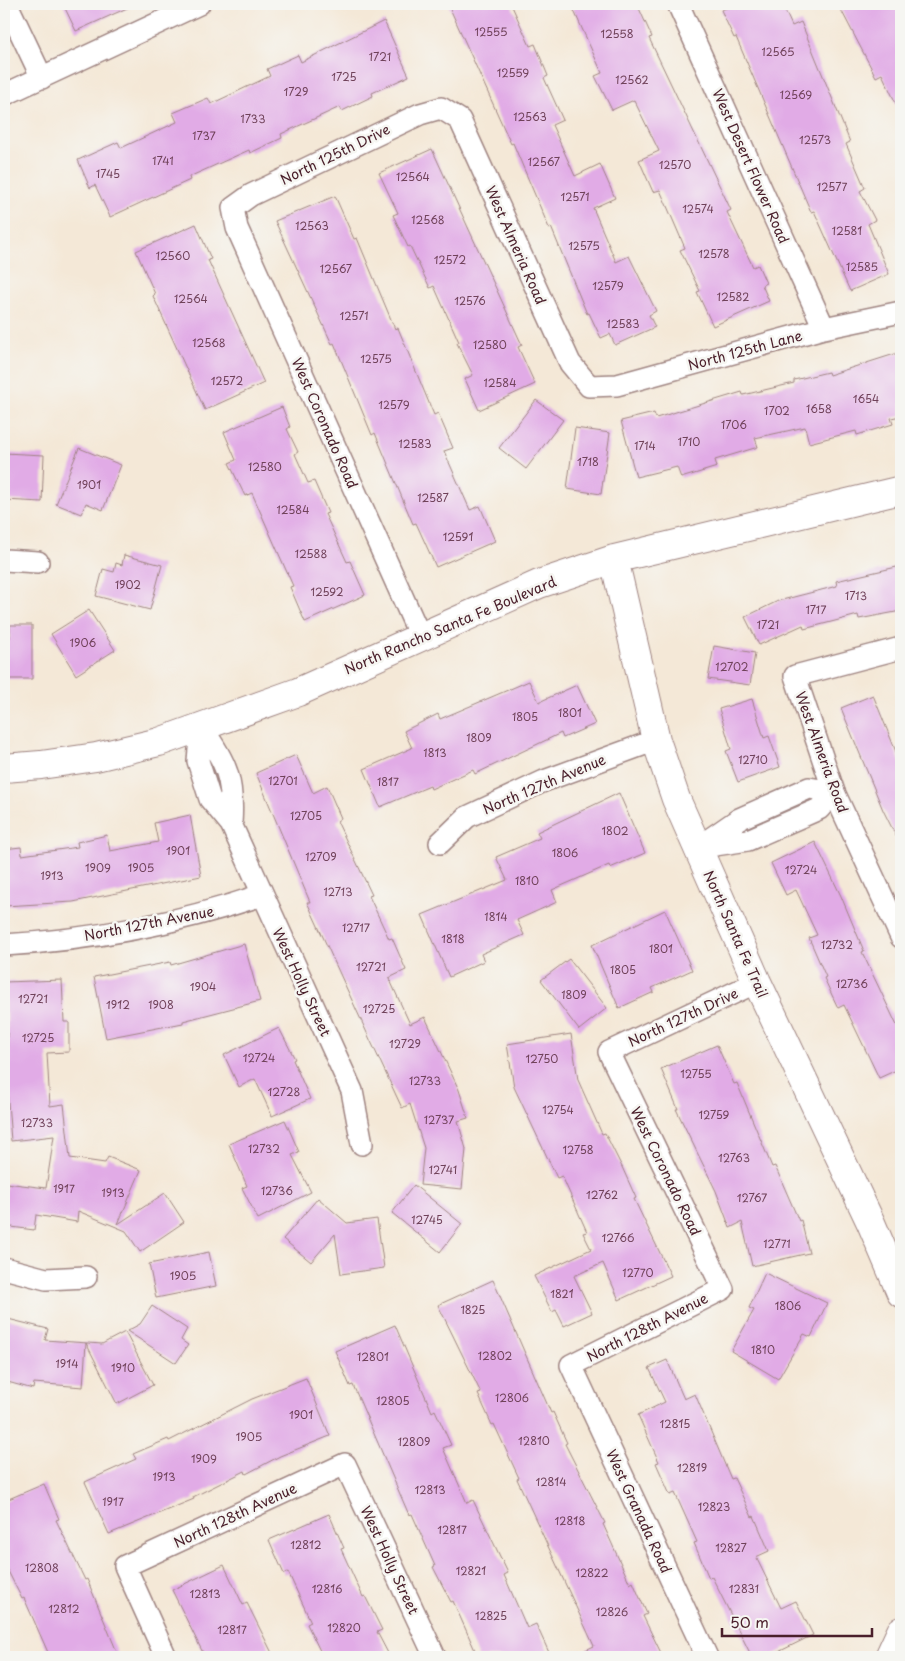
<svg xmlns="http://www.w3.org/2000/svg" width="905" height="1661" viewBox="0 0 905 1661" font-family="'Playpen Sans',sans-serif">
	<style>
		.building { fill: #e1abe6 }
		.lines { fill: none; stroke-linecap: round; stroke-linejoin: round }
		.street-casing { stroke: #9f8481; stroke-width: 24 }
		.secondary-casing { stroke: #9f8481; stroke-width: 30 }
		.street { stroke: #fff; stroke-width: 21 }
		.secondary { stroke: #fff; stroke-width: 28 }
		.labels { text-anchor: middle; dominant-baseline: central; stroke-width: 5; stroke-linejoin: round; paint-order: stroke }
		.number-label { font-size: 11px; fill: #70425a }
		.street-label { font-size: 14px; fill: #4a1f2b; stroke: #f6f6f2 }
	</style>
	<rect width="100%" height="100%" fill="#f6f6f2"/>
	<filter id="ink" filterUnits="userSpaceOnUse"><feTurbulence type="fractalNoise" baseFrequency=".02" numOctaves="2"/><feDisplacementMap in="SourceGraphic" scale="10" xChannelSelector="R" yChannelSelector="G"/><feConvolveMatrix kernelMatrix="1 2 1 2 8 2 1 2 1" color-interpolation-filters="sRGB"/></filter>
	<filter id="wash" filterUnits="userSpaceOnUse"><feTurbulence type="fractalNoise" baseFrequency=".0096" numOctaves="4" result="noise"/><feDisplacementMap in="SourceGraphic" scale="20" xChannelSelector="R" yChannelSelector="G"/><feGaussianBlur stdDeviation="1.12" result="paint"/><feColorMatrix in="noise" values="0 0 0 0 0 0 0 0 0 0 0 0 0 0 0 0 0 1.4 0 .05"/><feComposite in="paint" operator="in"/></filter>
	<g filter="url(#wash)">
		<rect width="100%" height="100%" fill="#f4e8d7"/>
		<g id="blocks">
			<path class="building" d="M 63,4 L 136,4 L 76,31 Z
				M 448,4 L 511,4 L 530,46 L 535,44 L 548,76 L 544,78 L 563,120 L 552,125 L 575,176 L 600,164 L 615,198 L 593,208 L 616,262 L 629,256 L 656,311 L 649,315 L 655,327 L 615,345 L 610,334 L 601,338 L 589,313 L 587,314 L 551,227 L 549,228 L 513,143 L 511,144 Z
				M 571,4 L 637,4 L 652,37 L 649,38 L 731,210 L 727,212 L 753,267 L 758,265 L 766,283 L 762,285 L 769,301 L 713,326 L 697,292 L 700,291 L 680,250 L 685,248 L 660,190 L 653,192 L 639,160 L 659,151 L 634,100 L 612,110 L 595,76 L 602,73 Z
				M 737,4 L 782,4 L 792,26 L 801,22 L 850,142 L 846,144 L 865,188 L 860,191 L 875,220 L 868,224 L 889,274 L 850,291 L 814,211 L 811,212 L 736,37 L 734,38 L 721,10 Z
				M 838,4 L 901,4 L 901,114 L 882,74 L 876,77 Z
				M 384,21 L 409,76 L 372,93 L 373,96 L 342,111 L 340,107 L 281,134 L 282,138 L 250,153 L 249,150 L 189,177 L 190,180 L 110,217 L 95,185 L 90,188 L 78,160 L 118,142 L 121,148 L 177,122 L 173,113 L 208,98 L 211,104 L 270,76 L 267,69 L 298,55 L 301,62 Z
				M 432,149 L 522,345 L 518,347 L 535,384 L 479,410 L 465,379 L 473,375 L 457,343 L 459,342 L 434,286 L 430,288 L 410,246 L 408,247 L 393,215 L 398,213 L 379,173 Z
				M 335,196 L 354,239 L 357,238 L 395,329 L 398,328 L 434,415 L 438,413 L 453,448 L 444,451 L 470,510 L 480,506 L 495,541 L 436,567 L 416,523 L 413,524 L 375,433 L 372,435 L 334,343 L 332,344 L 275,221 Z
				M 196,224 L 211,259 L 208,260 L 264,383 L 205,410 L 153,296 L 155,294 L 136,251 Z
				M 901,352 L 901,416 L 891,418 L 893,424 L 857,435 L 856,431 L 809,443 L 805,427 L 755,438 L 758,447 L 715,460 L 717,467 L 681,478 L 677,467 L 636,477 L 621,421 L 654,413 L 656,418 L 742,392 L 743,395 L 794,383 L 794,380 L 828,372 L 829,375 Z
				M 536,400 L 563,420 L 526,469 L 499,448 Z
				M 282,407 L 290,427 L 287,429 L 298,452 L 295,454 L 308,483 L 314,481 L 328,513 L 325,514 L 347,562 L 350,561 L 365,595 L 305,622 L 290,587 L 293,586 L 252,493 L 245,496 L 229,463 L 236,460 L 224,432 Z
				M 575,428 L 610,433 L 601,494 L 567,489 Z
				M 79,448 L 121,465 L 103,510 L 86,503 L 81,514 L 56,504 Z
				M 4,453 L 44,455 L 42,502 L 4,500 Z
				M 124,555 L 162,565 L 150,610 L 96,596 L 103,569 L 114,572 L 116,563 L 122,565 Z
				M 901,566 L 901,611 L 859,619 L 858,615 L 804,629 L 803,625 L 759,645 L 745,617 L 778,601 L 837,586 L 836,581 Z
				M 89,610 L 115,650 L 76,675 L 51,634 Z
				M 10,625 L 32,625 L 32,679 L 4,679 L 4,638 L 10,638 Z
				M 714,646 L 755,653 L 750,685 L 708,679 Z
				M 529,681 L 539,702 L 577,685 L 595,724 L 563,738 L 561,733 L 475,774 L 473,770 L 431,789 L 430,786 L 380,807 L 364,769 L 412,748 L 404,731 L 438,714 L 440,719 Z
				M 873,695 L 901,764 L 901,846 L 883,810 L 841,708 Z
				M 752,699 L 764,738 L 769,736 L 780,767 L 738,782 L 726,751 L 731,749 L 719,709 Z
				M 296,755 L 313,793 L 327,786 L 341,818 L 337,821 L 372,895 L 369,896 L 389,939 L 392,938 L 406,970 L 389,978 L 410,1024 L 425,1017 L 459,1090 L 468,1118 L 458,1121 L 466,1149 L 462,1189 L 420,1185 L 424,1148 L 410,1104 L 402,1108 L 367,1033 L 307,902 L 310,902 L 256,773 Z
				M 619,793 L 645,853 L 610,868 L 609,865 L 552,890 L 557,902 L 517,920 L 524,935 L 481,954 L 484,961 L 449,977 L 422,915 L 507,880 L 496,857 L 540,838 L 537,832 Z
				M 190,815 L 201,876 L 73,902 L 4,906 L 4,849 L 21,847 L 22,855 L 78,847 L 77,842 L 107,835 L 110,851 L 158,842 L 154,823 Z
				M 815,842 L 841,896 L 864,951 L 862,952 L 901,1034 L 901,1068 L 879,1078 L 844,1005 L 838,1008 L 824,978 L 826,977 L 809,938 L 817,935 L 796,890 L 786,895 L 771,863 Z
				M 665,910 L 692,970 L 652,988 L 654,992 L 619,1008 L 592,945 Z
				M 244,944 L 260,1001 L 183,1021 L 183,1023 L 106,1038 L 94,977 L 170,962 L 171,965 Z
				M 569,959 L 607,1008 L 579,1030 L 541,980 Z
				M 62,980 L 64,1022 L 69,1022 L 69,1052 L 47,1053 L 50,1106 L 64,1104 L 70,1158 L 105,1163 L 108,1157 L 141,1170 L 118,1224 L 165,1193 L 184,1222 L 140,1252 L 126,1231 L 78,1211 L 77,1222 L 36,1215 L 34,1230 L 4,1226 L 6,1183 L 46,1188 L 54,1136 L 11,1141 L 5,1063 L 8,1062 L 7,1012 L 5,1013 L 4,982 Z
				M 279,1028 L 295,1059 L 293,1060 L 310,1099 L 272,1116 L 255,1079 L 239,1087 L 224,1055 Z
				M 571,1034 L 578,1080 L 602,1134 L 605,1133 L 622,1167 L 636,1198 L 634,1199 L 671,1276 L 619,1300 L 603,1263 L 574,1276 L 592,1313 L 564,1326 L 556,1310 L 552,1312 L 534,1276 L 591,1249 L 583,1233 L 587,1232 L 562,1176 L 557,1178 L 514,1087 L 507,1044 Z
				M 717,1045 L 734,1084 L 737,1083 L 772,1167 L 775,1166 L 799,1221 L 801,1220 L 809,1253 L 752,1266 L 742,1222 L 730,1228 L 716,1191 L 676,1109 L 678,1109 L 661,1069 Z
				M 285,1120 L 299,1152 L 292,1155 L 311,1192 L 258,1219 L 242,1188 L 247,1186 L 229,1144 Z
				M 414,1185 L 462,1224 L 440,1252 L 392,1213 Z
				M 318,1198 L 347,1223 L 377,1219 L 384,1268 L 341,1274 L 335,1234 L 311,1262 L 283,1239 Z
				M 209,1252 L 216,1286 L 156,1298 L 149,1264 Z
				M 765,1273 L 827,1303 L 811,1337 L 804,1334 L 778,1379 L 731,1351 L 754,1310 L 749,1308 Z
				M 493,1280 L 551,1413 L 553,1412 L 567,1443 L 565,1444 L 605,1523 L 603,1524 L 630,1584 L 633,1582 L 647,1614 L 643,1616 L 663,1657 L 571,1657 L 594,1646 L 517,1479 L 519,1478 L 494,1424 L 492,1425 L 478,1394 L 481,1393 L 438,1305 Z
				M 152,1306 L 187,1329 L 181,1340 L 188,1345 L 176,1363 L 127,1331 L 140,1324 Z
				M 4,1318 L 48,1329 L 45,1340 L 102,1344 L 125,1332 L 153,1385 L 117,1404 L 86,1343 L 83,1387 L 34,1383 L 33,1389 L 4,1381 Z
				M 395,1325 L 432,1412 L 435,1410 L 451,1445 L 443,1448 L 467,1503 L 473,1500 L 508,1573 L 504,1575 L 527,1628 L 536,1624 L 551,1657 L 478,1657 L 453,1601 L 451,1602 L 433,1567 L 435,1566 L 412,1514 L 409,1515 L 353,1385 L 350,1386 L 335,1351 Z
				M 667,1360 L 684,1399 L 695,1394 L 731,1479 L 734,1478 L 752,1517 L 754,1516 L 769,1551 L 756,1557 L 781,1608 L 796,1601 L 813,1635 L 768,1657 L 752,1657 L 712,1577 L 709,1578 L 694,1543 L 697,1542 L 675,1493 L 670,1495 L 656,1463 L 659,1462 L 638,1415 L 665,1402 L 649,1368 Z
				M 306,1378 L 330,1436 L 280,1456 L 246,1474 L 245,1471 L 193,1497 L 194,1499 L 109,1534 L 85,1482 L 136,1459 L 133,1454 L 168,1439 L 169,1441 L 252,1399 Z
				M 44,1484 L 59,1519 L 56,1520 L 85,1580 L 87,1579 L 119,1657 L 50,1657 L 24,1598 L 22,1599 L 4,1563 L 4,1501 Z
				M 329,1514 L 344,1548 L 341,1549 L 363,1597 L 365,1596 L 382,1630 L 377,1632 L 390,1657 L 323,1657 L 307,1624 L 311,1622 L 288,1572 L 284,1574 L 269,1540 Z
				M 224,1565 L 243,1605 L 247,1603 L 274,1657 L 205,1657 L 172,1590 Z"/>
		</g>
	</g>
	<g filter="url(#ink)">
		<use href="#blocks" fill-opacity="0" stroke="#9f8481" stroke-width="1"/>
		<g class="lines">
			<defs>
				<path id="street" d="M 7,4 L 42,78
					M 678,4 L 824,328
					M 4,95 L 199,4
					M 4,560 L 38,562
					M 420,636 L 237,228 L 233,208 L 251,195 L 420,114 L 441,108 L 460,120 L 570,363 L 589,386 L 617,385 L 824,328 L 901,312
					M 901,648 L 795,676 L 834,792 L 901,937
					M 201,727 L 198,761 L 210,799 L 231,824 L 352,1091 L 362,1144
					M 201,727 C 227,763 234,780 231,824
					M 440,843 L 467,817 L 544,781 L 656,740
					M 702,847 L 748,840 L 819,809 L 834,792
					M 697,848 L 739,819 L 809,788 L 834,792
					M 4,945 C 91,940 179,923 262,895
					M 4,1268 L 46,1279 L 86,1277
					M 166,1657 L 125,1566 L 345,1464 L 435,1657
					M 707,1657 L 571,1365 L 723,1289 L 609,1052 L 757,982"/>
				<path id="secondary" d="M 614,559 L 656,740 L 676,799 L 757,982 L 871,1223 L 901,1293
					M 4,768 L 41,765 L 96,757 L 159,742 L 298,692 L 539,584 L 614,559 L 901,490
					M 889,1657 L 901,1631"/>
			</defs>
			<use href="#street" class="street-casing"/>
			<use href="#secondary" class="secondary-casing"/>
			<use href="#street" class="street"/>
			<use href="#secondary" class="secondary"/>
		</g>
	</g>
	<g class="labels">
		<g class="number-label">
			<text x="491" y="31">12555</text>
			<text x="617" y="33">12558</text>
			<text x="778" y="51">12565</text>
			<text x="380" y="56">1721</text>
			<text x="513" y="72">12559</text>
			<text x="344" y="76">1725</text>
			<text x="632" y="79">12562</text>
			<text x="296" y="91">1729</text>
			<text x="796" y="94">12569</text>
			<text x="530" y="116">12563</text>
			<text x="253" y="118">1733</text>
			<text x="204" y="135">1737</text>
			<text x="815" y="139">12573</text>
			<text x="163" y="160">1741</text>
			<text x="544" y="161">12567</text>
			<text x="675" y="164">12570</text>
			<text x="108" y="173">1745</text>
			<text x="413" y="176">12564</text>
			<text x="832" y="186">12577</text>
			<text x="575" y="196">12571</text>
			<text x="698" y="208">12574</text>
			<text x="428" y="219">12568</text>
			<text x="312" y="225">12563</text>
			<text x="847" y="230">12581</text>
			<text x="584" y="245">12575</text>
			<text x="714" y="253">12578</text>
			<text x="173" y="255">12560</text>
			<text x="450" y="259">12572</text>
			<text x="862" y="266">12585</text>
			<text x="336" y="268">12567</text>
			<text x="608" y="285">12579</text>
			<text x="733" y="296">12582</text>
			<text x="191" y="298">12564</text>
			<text x="470" y="300">12576</text>
			<text x="354" y="315">12571</text>
			<text x="623" y="323">12583</text>
			<text x="209" y="342">12568</text>
			<text x="490" y="344">12580</text>
			<text x="376" y="358">12575</text>
			<text x="227" y="380">12572</text>
			<text x="500" y="382">12584</text>
			<text x="866" y="398">1654</text>
			<text x="394" y="404">12579</text>
			<text x="819" y="408">1658</text>
			<text x="777" y="410">1702</text>
			<text x="734" y="424">1706</text>
			<text x="689" y="441">1710</text>
			<text x="415" y="443">12583</text>
			<text x="645" y="445">1714</text>
			<text x="588" y="461">1718</text>
			<text x="265" y="466">12580</text>
			<text x="89" y="484">1901</text>
			<text x="433" y="497">12587</text>
			<text x="293" y="509">12584</text>
			<text x="458" y="536">12591</text>
			<text x="311" y="553">12588</text>
			<text x="128" y="584">1902</text>
			<text x="327" y="591">12592</text>
			<text x="856" y="595">1713</text>
			<text x="816" y="609">1717</text>
			<text x="768" y="624">1721</text>
			<text x="83" y="642">1906</text>
			<text x="732" y="666">12702</text>
			<text x="570" y="712">1801</text>
			<text x="525" y="716">1805</text>
			<text x="479" y="737">1809</text>
			<text x="435" y="752">1813</text>
			<text x="753" y="759">12710</text>
			<text x="283" y="780">12701</text>
			<text x="388" y="781">1817</text>
			<text x="306" y="815">12705</text>
			<text x="615" y="830">1802</text>
			<text x="178" y="850">1901</text>
			<text x="565" y="852">1806</text>
			<text x="321" y="856">12709</text>
			<text x="98" y="867">1909</text>
			<text x="141" y="867">1905</text>
			<text x="801" y="869">12724</text>
			<text x="52" y="875">1913</text>
			<text x="527" y="880">1810</text>
			<text x="338" y="891">12713</text>
			<text x="496" y="916">1814</text>
			<text x="356" y="927">12717</text>
			<text x="453" y="938">1818</text>
			<text x="837" y="944">12732</text>
			<text x="661" y="948">1801</text>
			<text x="371" y="966">12721</text>
			<text x="623" y="969">1805</text>
			<text x="852" y="983">12736</text>
			<text x="203" y="986">1904</text>
			<text x="574" y="994">1809</text>
			<text x="33" y="998">12721</text>
			<text x="118" y="1004">1912</text>
			<text x="161" y="1004">1908</text>
			<text x="379" y="1008">12725</text>
			<text x="38" y="1037">12725</text>
			<text x="405" y="1043">12729</text>
			<text x="259" y="1057">12724</text>
			<text x="542" y="1058">12750</text>
			<text x="696" y="1073">12755</text>
			<text x="425" y="1080">12733</text>
			<text x="284" y="1091">12728</text>
			<text x="558" y="1109">12754</text>
			<text x="714" y="1114">12759</text>
			<text x="439" y="1119">12737</text>
			<text x="37" y="1122">12733</text>
			<text x="264" y="1148">12732</text>
			<text x="578" y="1149">12758</text>
			<text x="734" y="1157">12763</text>
			<text x="443" y="1169">12741</text>
			<text x="64" y="1188">1917</text>
			<text x="277" y="1190">12736</text>
			<text x="113" y="1192">1913</text>
			<text x="602" y="1194">12762</text>
			<text x="752" y="1197">12767</text>
			<text x="427" y="1219">12745</text>
			<text x="618" y="1237">12766</text>
			<text x="777" y="1243">12771</text>
			<text x="638" y="1272">12770</text>
			<text x="183" y="1275">1905</text>
			<text x="562" y="1293">1821</text>
			<text x="788" y="1305">1806</text>
			<text x="473" y="1309">1825</text>
			<text x="763" y="1349">1810</text>
			<text x="495" y="1355">12802</text>
			<text x="373" y="1356">12801</text>
			<text x="67" y="1363">1914</text>
			<text x="123" y="1367">1910</text>
			<text x="512" y="1397">12806</text>
			<text x="393" y="1400">12805</text>
			<text x="301" y="1414">1901</text>
			<text x="675" y="1423">12815</text>
			<text x="249" y="1436">1905</text>
			<text x="534" y="1440">12810</text>
			<text x="414" y="1441">12809</text>
			<text x="204" y="1458">1909</text>
			<text x="692" y="1467">12819</text>
			<text x="164" y="1476">1913</text>
			<text x="551" y="1481">12814</text>
			<text x="430" y="1489">12813</text>
			<text x="113" y="1501">1917</text>
			<text x="714" y="1506">12823</text>
			<text x="570" y="1520">12818</text>
			<text x="452" y="1529">12817</text>
			<text x="306" y="1544">12812</text>
			<text x="731" y="1547">12827</text>
			<text x="42" y="1567">12808</text>
			<text x="471" y="1570">12821</text>
			<text x="592" y="1572">12822</text>
			<text x="327" y="1588">12816</text>
			<text x="744" y="1588">12831</text>
			<text x="205" y="1593">12813</text>
			<text x="64" y="1608">12812</text>
			<text x="612" y="1611">12826</text>
			<text x="491" y="1615">12825</text>
			<text x="344" y="1627">12820</text>
			<text x="232" y="1629">12817</text>
		</g>
		<g class="street-label">
			<text transform="translate(335 154) rotate(-26)">North 125th Drive</text>
			<text transform="translate(751 166) rotate(66)">West Desert Flower Road</text>
			<text transform="translate(516 245) rotate(66)">West Almeria Road</text>
			<text transform="translate(745 350) rotate(-15)">North 125th Lane</text>
			<text transform="translate(325 423) rotate(66)">West Coronado Road</text>
			<text transform="translate(450 625) rotate(-23)">North Rancho Santa Fe Boulevard</text>
			<text transform="translate(822 752) rotate(70)">West Almeria Road</text>
			<text transform="translate(544 784) rotate(-23)">North 127th Avenue</text>
			<text transform="translate(149 923) rotate(-11)">North 127th Avenue</text>
			<text transform="translate(736 934) rotate(66)">North Santa Fe Trail</text>
			<text transform="translate(302 982) rotate(65)">West Holly Street</text>
			<text transform="translate(683 1017) rotate(-25)">North 127th Drive</text>
			<text transform="translate(666 1171) rotate(64)">West Coronado Road</text>
			<text transform="translate(647 1327) rotate(-27)">North 128th Avenue</text>
			<text transform="translate(639 1511) rotate(65)">West Granada Road</text>
			<text transform="translate(235 1515) rotate(-25)">North 128th Avenue</text>
			<text transform="translate(390 1560) rotate(65)">West Holly Street</text>
		</g>
	</g>
	<rect width="905" height="1661" fill="none" stroke="#f6f6f2" stroke-width="20"/>
	<path d="M722 1628v8h150v-8" fill="none" stroke="#4a1f2b" stroke-width="2.5"/>
	<text x="730" y="1628" font-size="15" fill="#4a1f2b" stroke="#f6f6f2" stroke-width="4" paint-order="stroke">50 m</text>
</svg>
